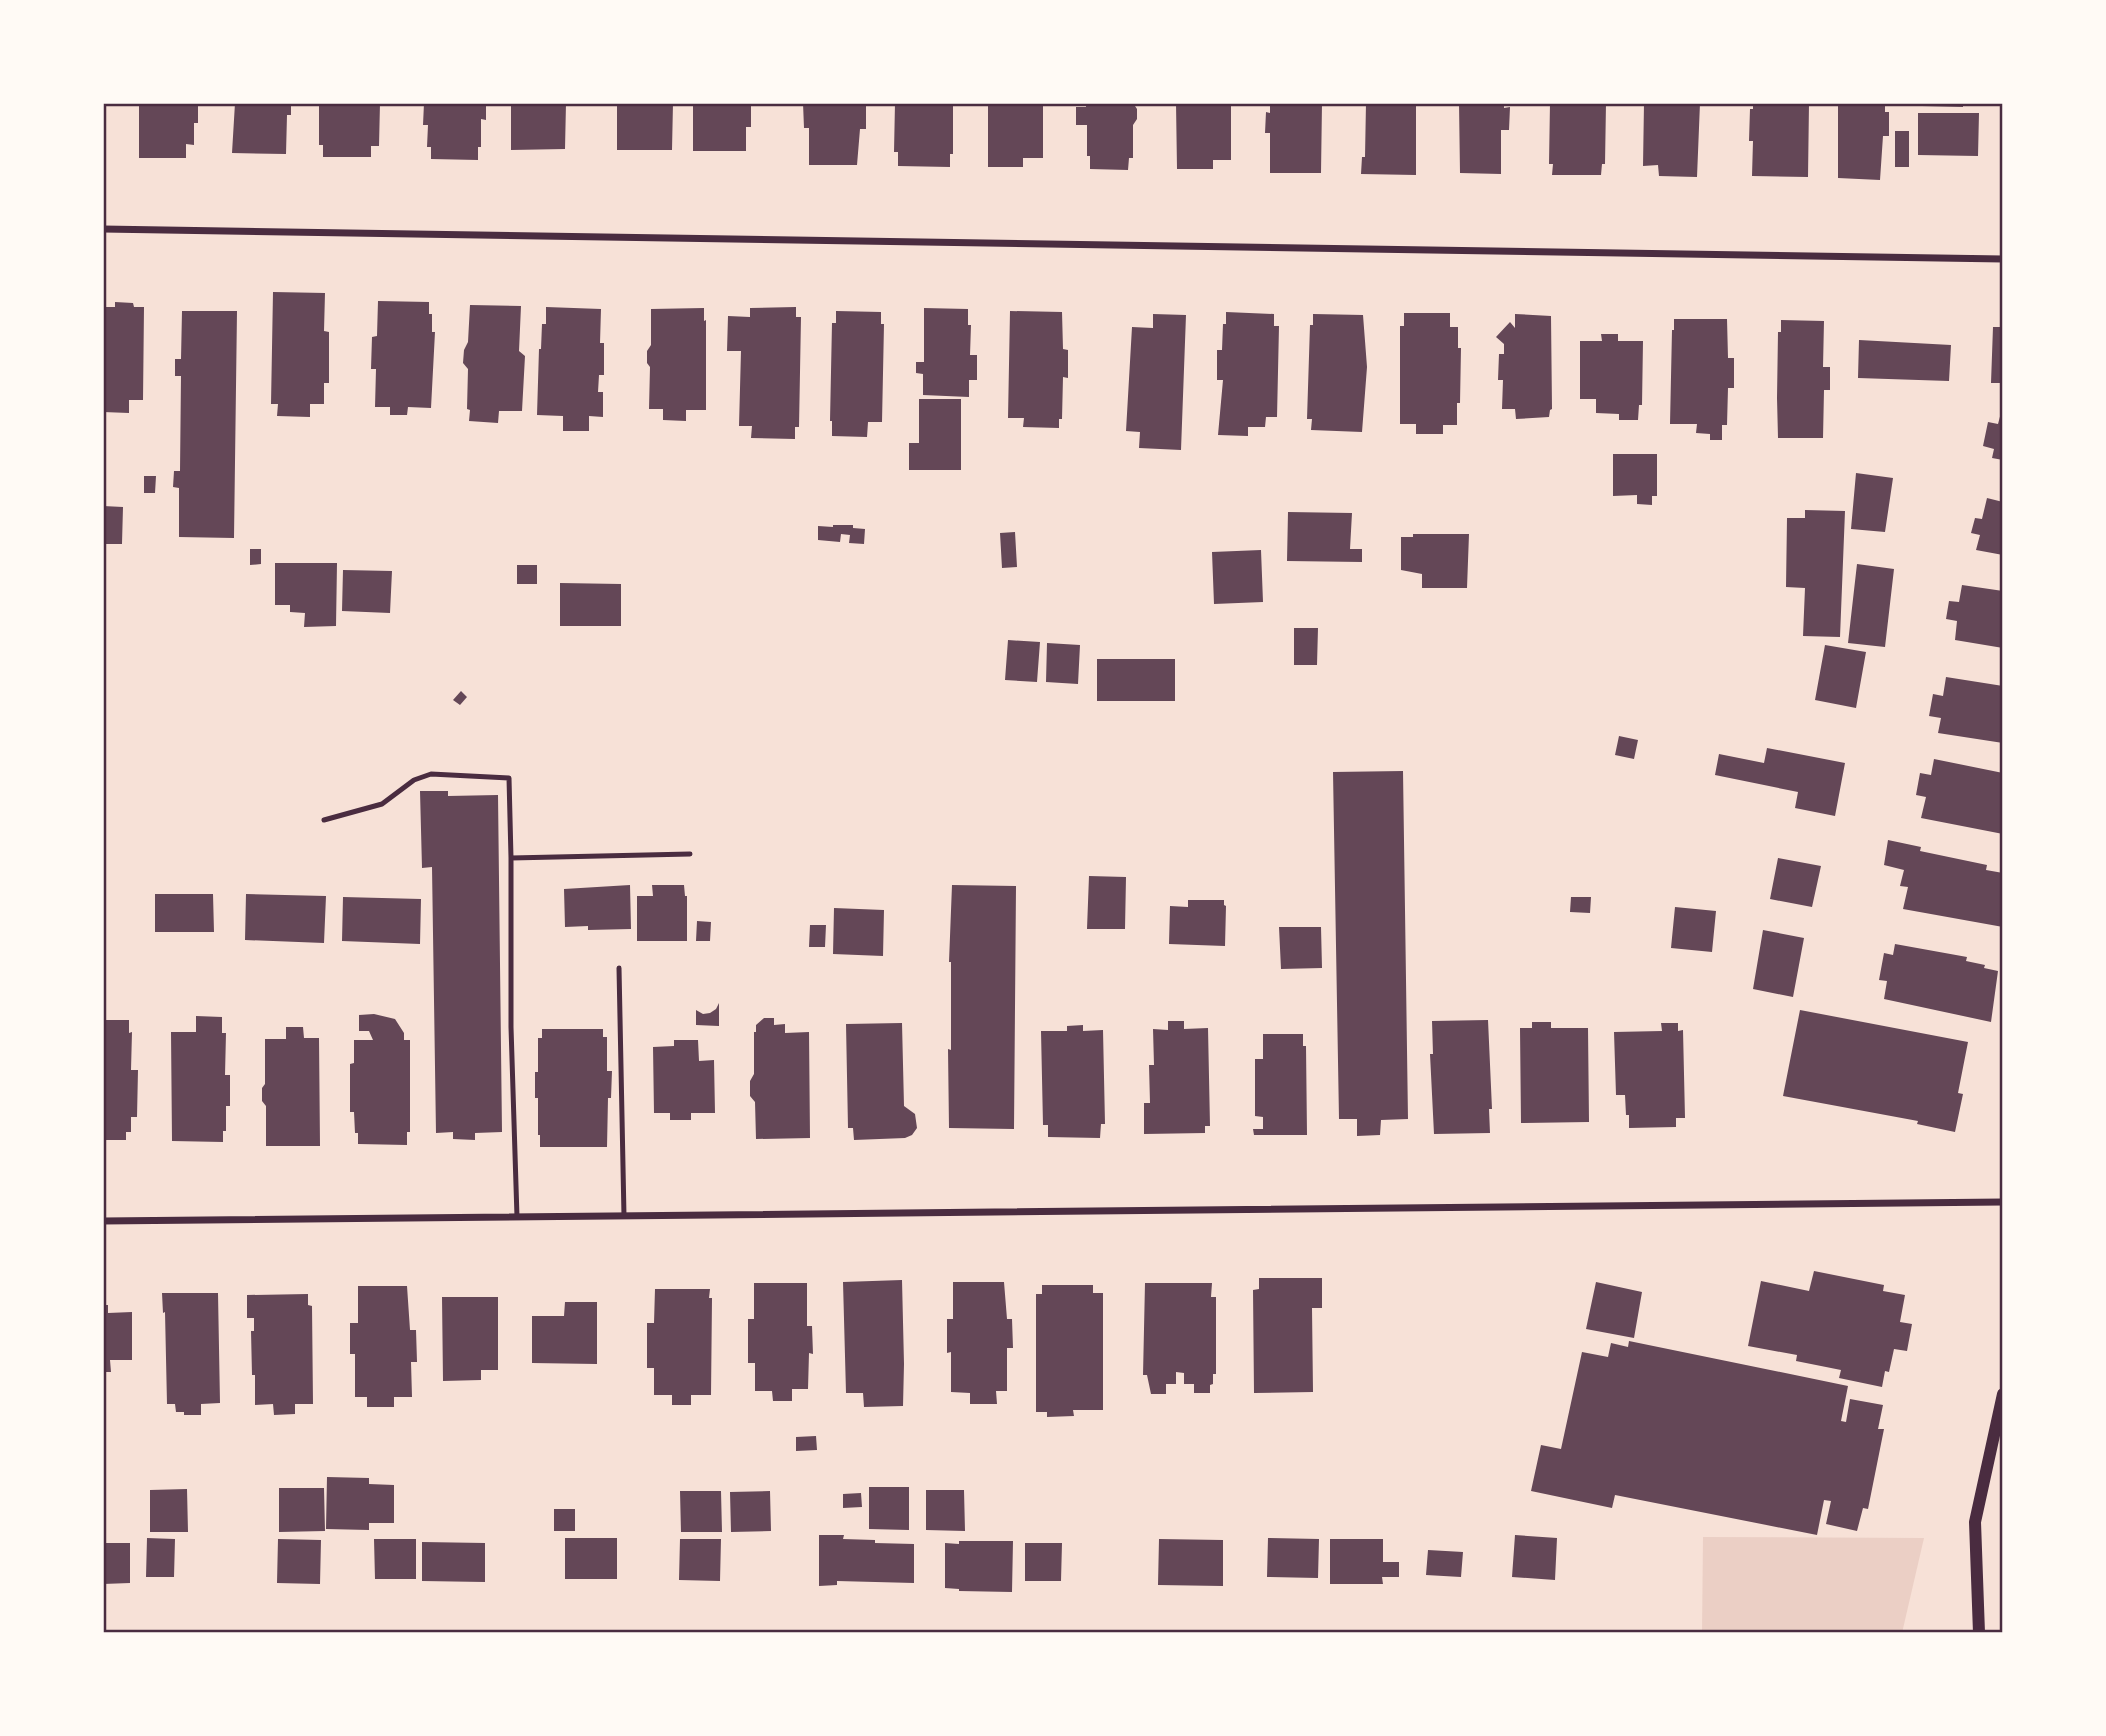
<svg xmlns="http://www.w3.org/2000/svg" width="2106" height="1736" viewBox="0 0 2106 1736" font-family="'PT Sans',sans-serif">
	<style>
		.green { fill: #ebcfc5 }
		.building { fill: #644757 }
		.lines { fill: none; stroke-linecap: round; stroke-linejoin: round }
		.service { stroke: #4a2c40; stroke-width: 5 }
		.minor { stroke: #4a2c40; stroke-width: 7 }
		.tertiary { stroke: #4a2c40; stroke-width: 12 }
		.neatline { fill: none; stroke: #4a2c40; stroke-width: 2.5 }
	</style>
	<rect width="100%" height="100%" fill="#f7e1d7"/>
	<path class="green" d="M 1703,1537 L 1924,1538 L 1902,1633 L 1702,1633 Z"/>
	<path class="building" d="M 139,103 L 198,103 L 198,123 L 194,123 L 194,145 L 186,144 L 186,158 L 139,158 Z
		M 235,103 L 291,103 L 291,115 L 287,115 L 286,154 L 232,153 Z
		M 319,103 L 380,103 L 379,146 L 371,146 L 371,157 L 323,157 L 323,145 L 319,145 Z
		M 424,103 L 486,103 L 486,120 L 481,119 L 481,147 L 478,147 L 478,160 L 431,159 L 431,147 L 427,147 L 428,125 L 423,125 Z
		M 511,103 L 566,103 L 565,149 L 511,150 Z
		M 617,103 L 673,103 L 672,150 L 617,150 Z
		M 693,103 L 751,103 L 751,127 L 746,127 L 746,151 L 693,151 Z
		M 803,103 L 866,103 L 866,129 L 860,129 L 857,165 L 809,165 L 809,128 L 804,128 Z
		M 895,103 L 953,103 L 953,154 L 950,154 L 950,167 L 898,166 L 898,152 L 894,152 Z
		M 988,103 L 1043,103 L 1043,158 L 1023,158 L 1023,167 L 988,167 Z
		M 1086,103 L 1133,103 L 1137,109 L 1137,119 L 1133,125 L 1133,158 L 1129,158 L 1128,170 L 1090,169 L 1090,156 L 1087,156 L 1087,125 L 1076,125 L 1076,107 L 1086,107 Z
		M 1176,103 L 1231,103 L 1231,160 L 1213,160 L 1213,169 L 1177,169 Z
		M 1270,103 L 1322,103 L 1321,173 L 1270,173 L 1270,133 L 1265,133 L 1266,112 L 1270,113 Z
		M 1366,103 L 1416,103 L 1416,175 L 1361,174 L 1362,157 L 1365,157 Z
		M 1459,103 L 1504,103 L 1504,108 L 1510,107 L 1509,130 L 1501,130 L 1501,174 L 1460,173 Z
		M 1550,103 L 1606,103 L 1605,164 L 1602,164 L 1601,175 L 1552,175 L 1553,164 L 1549,164 Z
		M 1644,103 L 1700,103 L 1697,177 L 1659,176 L 1658,165 L 1643,166 Z
		M 1753,103 L 1809,103 L 1808,177 L 1752,176 L 1753,141 L 1749,141 L 1750,109 L 1753,109 Z
		M 1838,103 L 1885,103 L 1885,112 L 1889,112 L 1889,136 L 1883,136 L 1880,180 L 1838,178 Z
		M 1922,103 L 1963,103 L 1963,107 L 1922,106 Z
		M 1918,113 L 1979,113 L 1978,156 L 1918,155 Z
		M 1895,131 L 1909,131 L 1909,167 L 1895,167 Z
		M 273,292 L 325,293 L 324,331 L 329,332 L 329,383 L 324,383 L 324,404 L 310,404 L 310,417 L 277,416 L 278,404 L 271,404 Z
		M 378,301 L 429,302 L 429,314 L 432,314 L 432,332 L 435,332 L 431,408 L 408,407 L 407,415 L 390,415 L 390,407 L 375,407 L 376,369 L 371,369 L 372,337 L 377,336 Z
		M 115,302 L 133,303 L 134,307 L 144,307 L 143,400 L 129,400 L 129,413 L 103,412 L 103,307 L 115,307 Z
		M 470,305 L 521,306 L 519,351 L 525,356 L 522,411 L 499,411 L 498,423 L 469,421 L 470,410 L 467,409 L 468,369 L 463,363 L 464,350 L 468,342 Z
		M 546,307 L 601,309 L 600,343 L 604,343 L 604,375 L 599,375 L 598,392 L 603,392 L 603,417 L 589,416 L 589,431 L 563,431 L 563,416 L 537,415 L 539,349 L 541,349 L 542,324 L 546,324 Z
		M 796,307 L 796,317 L 801,317 L 799,427 L 795,427 L 795,439 L 751,438 L 752,426 L 739,426 L 741,351 L 727,351 L 728,316 L 750,317 L 750,308 Z
		M 704,308 L 704,321 L 706,320 L 706,410 L 686,410 L 686,421 L 663,420 L 663,409 L 649,409 L 650,367 L 647,363 L 647,351 L 651,345 L 651,309 Z
		M 924,308 L 968,309 L 968,325 L 971,325 L 970,355 L 977,355 L 977,380 L 969,380 L 969,397 L 923,395 L 923,374 L 916,373 L 916,362 L 924,362 Z
		M 182,311 L 237,311 L 234,538 L 179,537 L 179,488 L 173,487 L 174,471 L 180,471 L 181,376 L 175,376 L 175,359 L 181,359 Z
		M 836,311 L 881,312 L 881,324 L 884,324 L 882,422 L 868,422 L 867,437 L 832,436 L 832,421 L 830,421 L 832,323 L 836,323 Z
		M 1010,311 L 1062,312 L 1063,349 L 1068,350 L 1068,378 L 1063,377 L 1062,419 L 1059,419 L 1059,428 L 1023,427 L 1024,418 L 1008,418 Z
		M 1226,312 L 1274,314 L 1274,326 L 1279,326 L 1277,417 L 1266,417 L 1265,427 L 1248,427 L 1248,436 L 1218,435 L 1223,380 L 1217,380 L 1217,350 L 1222,350 L 1223,324 L 1226,324 Z
		M 1404,313 L 1450,313 L 1450,327 L 1458,327 L 1458,348 L 1461,348 L 1460,403 L 1457,403 L 1457,425 L 1443,425 L 1443,434 L 1416,434 L 1416,424 L 1400,424 L 1400,326 L 1404,326 Z
		M 1153,314 L 1186,315 L 1181,450 L 1139,448 L 1140,432 L 1126,431 L 1132,327 L 1153,328 Z
		M 1313,314 L 1363,315 L 1367,367 L 1362,432 L 1311,430 L 1312,419 L 1307,419 L 1310,325 L 1313,325 Z
		M 1515,314 L 1551,316 L 1552,409 L 1550,410 L 1549,417 L 1516,419 L 1515,409 L 1502,409 L 1503,380 L 1498,380 L 1499,354 L 1504,354 L 1504,344 L 1496,337 L 1510,322 L 1515,328 Z
		M 1674,319 L 1727,319 L 1728,358 L 1734,358 L 1734,388 L 1728,388 L 1727,425 L 1722,425 L 1722,440 L 1710,440 L 1710,434 L 1696,433 L 1697,424 L 1670,424 L 1672,330 L 1674,330 Z
		M 1781,320 L 1824,321 L 1823,367 L 1830,367 L 1830,390 L 1824,390 L 1823,438 L 1778,438 L 1777,398 L 1778,332 L 1781,332 Z
		M 1993,327 L 2003,327 L 2003,383 L 1991,383 Z
		M 1601,334 L 1618,334 L 1618,341 L 1643,341 L 1642,405 L 1639,405 L 1638,420 L 1619,420 L 1619,414 L 1596,413 L 1596,399 L 1580,399 L 1580,341 L 1602,341 Z
		M 1859,340 L 1951,345 L 1949,381 L 1858,378 Z
		M 919,399 L 961,399 L 961,470 L 909,470 L 909,443 L 919,443 Z
		M 2002,409 L 2003,409 L 2003,460 L 1992,458 L 1994,449 L 1983,446 L 1988,422 L 1998,424 Z
		M 1613,454 L 1657,454 L 1657,496 L 1652,496 L 1652,505 L 1637,504 L 1637,495 L 1613,496 Z
		M 1856,473 L 1893,478 L 1885,532 L 1851,529 Z
		M 144,476 L 156,476 L 155,493 L 144,493 Z
		M 1987,498 L 2003,502 L 2003,555 L 1976,550 L 1980,535 L 1971,533 L 1975,518 L 1982,519 Z
		M 103,506 L 123,507 L 122,544 L 103,544 Z
		M 1805,510 L 1845,511 L 1840,637 L 1803,636 L 1805,588 L 1786,587 L 1787,518 L 1805,518 Z
		M 1288,512 L 1352,513 L 1350,549 L 1362,549 L 1362,562 L 1287,561 Z
		M 833,525 L 853,525 L 853,528 L 865,529 L 864,544 L 849,543 L 850,535 L 841,534 L 840,542 L 818,540 L 818,526 L 833,527 Z
		M 1015,532 L 1017,567 L 1002,568 L 1000,533 Z
		M 1413,534 L 1469,534 L 1467,588 L 1422,588 L 1422,574 L 1401,570 L 1401,537 L 1413,537 Z
		M 250,549 L 261,549 L 261,564 L 250,565 Z
		M 1261,550 L 1263,602 L 1214,604 L 1212,552 Z
		M 275,563 L 337,563 L 336,626 L 304,627 L 305,613 L 290,612 L 290,605 L 275,605 Z
		M 1857,564 L 1894,569 L 1885,647 L 1848,643 Z
		M 517,565 L 537,565 L 537,584 L 517,584 Z
		M 343,570 L 392,571 L 390,613 L 342,611 Z
		M 560,583 L 621,584 L 621,626 L 560,626 Z
		M 1962,585 L 2003,591 L 2003,648 L 1955,640 L 1957,621 L 1946,619 L 1949,601 L 1959,602 Z
		M 1294,628 L 1318,628 L 1317,665 L 1294,665 Z
		M 1008,640 L 1040,642 L 1037,682 L 1005,680 Z
		M 1047,643 L 1080,645 L 1078,684 L 1046,682 Z
		M 1825,645 L 1866,652 L 1856,708 L 1815,700 Z
		M 1097,659 L 1175,659 L 1175,701 L 1097,701 Z
		M 1946,677 L 2003,686 L 2003,743 L 1938,733 L 1941,718 L 1929,716 L 1933,694 L 1943,696 Z
		M 461,691 L 467,697 L 460,705 L 453,700 Z
		M 1619,736 L 1638,740 L 1634,759 L 1615,755 Z
		M 1767,748 L 1845,763 L 1835,816 L 1795,808 L 1798,792 L 1715,775 L 1719,754 L 1764,763 Z
		M 1934,759 L 2003,773 L 2003,834 L 1921,818 L 1926,797 L 1916,795 L 1920,773 L 1931,775 Z
		M 1403,771 L 1408,1119 L 1381,1120 L 1380,1135 L 1357,1136 L 1357,1119 L 1339,1119 L 1333,772 Z
		M 420,791 L 448,791 L 448,796 L 498,795 L 502,1132 L 475,1133 L 475,1140 L 453,1139 L 453,1132 L 436,1133 L 432,867 L 422,868 Z
		M 1888,840 L 1921,847 L 1920,851 L 1987,865 L 1986,870 L 2003,873 L 2003,927 L 1903,909 L 1908,887 L 1900,886 L 1904,870 L 1884,865 Z
		M 1778,858 L 1821,866 L 1812,907 L 1770,899 Z
		M 1089,876 L 1126,877 L 1125,929 L 1087,929 Z
		M 630,885 L 631,929 L 588,930 L 588,926 L 565,927 L 564,889 Z
		M 652,885 L 684,885 L 685,896 L 687,896 L 687,941 L 637,941 L 637,896 L 653,896 Z
		M 952,885 L 1016,886 L 1014,1129 L 949,1128 L 948,1049 L 951,1050 L 951,962 L 949,962 Z
		M 155,894 L 213,894 L 214,932 L 155,932 Z
		M 246,894 L 326,896 L 324,943 L 245,940 Z
		M 343,897 L 421,899 L 420,944 L 342,941 Z
		M 1571,897 L 1591,897 L 1590,913 L 1570,912 Z
		M 1188,900 L 1224,900 L 1224,905 L 1226,906 L 1225,946 L 1169,944 L 1170,906 L 1188,907 Z
		M 1675,907 L 1716,911 L 1712,952 L 1671,948 Z
		M 834,908 L 884,910 L 883,956 L 833,954 Z
		M 697,921 L 711,922 L 710,941 L 696,941 Z
		M 810,925 L 826,925 L 825,947 L 809,947 Z
		M 1279,927 L 1321,927 L 1322,968 L 1281,969 Z
		M 1763,930 L 1804,938 L 1793,997 L 1753,989 Z
		M 1895,944 L 1967,957 L 1966,961 L 1985,965 L 1984,968 L 1998,971 L 1991,1022 L 1884,999 L 1887,981 L 1879,980 L 1884,953 L 1893,955 Z
		M 719,1003 L 719,1026 L 696,1025 L 696,1010 L 703,1014 L 710,1013 L 716,1009 Z
		M 1800,1010 L 1968,1042 L 1958,1093 L 1963,1094 L 1955,1132 L 1917,1124 L 1918,1121 L 1783,1096 Z
		M 374,1014 L 395,1019 L 404,1033 L 404,1040 L 410,1040 L 410,1132 L 407,1132 L 407,1145 L 358,1144 L 358,1133 L 355,1133 L 354,1112 L 350,1112 L 350,1064 L 354,1063 L 354,1040 L 373,1040 L 369,1031 L 359,1031 L 359,1015 Z
		M 196,1016 L 222,1017 L 222,1033 L 226,1033 L 225,1075 L 230,1075 L 230,1106 L 226,1106 L 226,1131 L 223,1131 L 223,1142 L 172,1141 L 171,1032 L 196,1032 Z
		M 764,1018 L 774,1018 L 774,1025 L 785,1024 L 785,1033 L 809,1032 L 810,1138 L 756,1139 L 755,1102 L 750,1096 L 750,1081 L 754,1074 L 754,1032 L 756,1032 L 756,1025 Z
		M 105,1020 L 129,1020 L 129,1033 L 132,1032 L 131,1070 L 138,1070 L 137,1117 L 131,1117 L 131,1132 L 126,1132 L 126,1140 L 103,1140 Z
		M 1488,1020 L 1492,1109 L 1489,1109 L 1490,1133 L 1434,1134 L 1430,1054 L 1433,1054 L 1432,1021 Z
		M 1168,1021 L 1184,1021 L 1184,1029 L 1208,1028 L 1210,1126 L 1205,1126 L 1205,1133 L 1144,1134 L 1144,1103 L 1150,1103 L 1149,1065 L 1154,1065 L 1153,1029 L 1168,1030 Z
		M 1532,1022 L 1551,1022 L 1551,1028 L 1588,1028 L 1589,1122 L 1521,1123 L 1520,1028 L 1532,1028 Z
		M 902,1023 L 904,1106 L 915,1114 L 917,1128 L 912,1135 L 905,1138 L 854,1140 L 853,1128 L 848,1128 L 846,1024 Z
		M 1661,1023 L 1678,1023 L 1678,1031 L 1683,1030 L 1685,1118 L 1676,1118 L 1676,1127 L 1629,1128 L 1629,1115 L 1626,1115 L 1625,1095 L 1616,1095 L 1614,1032 L 1662,1031 Z
		M 1083,1025 L 1083,1031 L 1103,1030 L 1105,1124 L 1101,1124 L 1100,1138 L 1048,1137 L 1048,1125 L 1043,1125 L 1041,1031 L 1067,1031 L 1067,1026 Z
		M 286,1027 L 303,1027 L 304,1038 L 319,1038 L 320,1146 L 266,1146 L 266,1106 L 262,1101 L 262,1088 L 265,1084 L 265,1039 L 286,1039 Z
		M 542,1029 L 603,1029 L 603,1037 L 607,1037 L 607,1071 L 612,1071 L 611,1098 L 608,1098 L 607,1147 L 540,1147 L 540,1135 L 538,1135 L 538,1098 L 535,1098 L 535,1072 L 538,1072 L 538,1038 L 542,1038 Z
		M 1263,1034 L 1303,1034 L 1303,1046 L 1306,1046 L 1307,1135 L 1254,1135 L 1253,1129 L 1263,1129 L 1263,1117 L 1255,1116 L 1255,1059 L 1263,1059 Z
		M 674,1040 L 698,1040 L 699,1061 L 714,1060 L 715,1113 L 691,1113 L 691,1120 L 670,1120 L 670,1113 L 654,1113 L 653,1047 L 674,1046 Z
		M 1814,1271 L 1884,1285 L 1883,1291 L 1905,1295 L 1900,1322 L 1912,1324 L 1907,1351 L 1894,1349 L 1889,1372 L 1885,1371 L 1882,1387 L 1839,1378 L 1841,1370 L 1796,1361 L 1797,1355 L 1748,1346 L 1761,1281 L 1809,1291 Z
		M 1259,1278 L 1322,1278 L 1322,1308 L 1312,1308 L 1313,1392 L 1254,1393 L 1253,1290 L 1259,1289 Z
		M 902,1280 L 904,1364 L 903,1406 L 864,1407 L 863,1393 L 846,1393 L 843,1282 Z
		M 953,1282 L 1004,1282 L 1007,1319 L 1012,1319 L 1013,1348 L 1007,1348 L 1007,1391 L 996,1391 L 997,1404 L 970,1404 L 970,1393 L 951,1392 L 951,1352 L 947,1353 L 947,1319 L 953,1319 Z
		M 1596,1282 L 1642,1292 L 1634,1338 L 1586,1329 Z
		M 754,1283 L 807,1283 L 807,1326 L 812,1326 L 813,1354 L 809,1353 L 808,1389 L 792,1389 L 792,1401 L 773,1401 L 772,1391 L 755,1391 L 755,1363 L 748,1363 L 748,1319 L 754,1319 Z
		M 1145,1283 L 1212,1283 L 1211,1297 L 1216,1297 L 1216,1374 L 1213,1374 L 1213,1384 L 1210,1385 L 1210,1393 L 1194,1393 L 1194,1384 L 1184,1384 L 1184,1373 L 1176,1372 L 1176,1384 L 1166,1384 L 1166,1394 L 1151,1394 L 1147,1375 L 1143,1375 Z
		M 1042,1285 L 1093,1285 L 1093,1293 L 1103,1293 L 1103,1410 L 1073,1410 L 1074,1416 L 1047,1417 L 1047,1412 L 1036,1412 L 1036,1294 L 1042,1294 Z
		M 358,1286 L 407,1286 L 410,1330 L 416,1330 L 417,1362 L 411,1362 L 412,1397 L 394,1397 L 394,1407 L 367,1407 L 367,1397 L 355,1397 L 355,1354 L 350,1354 L 350,1323 L 358,1323 Z
		M 655,1289 L 710,1289 L 709,1298 L 712,1298 L 711,1395 L 691,1395 L 691,1405 L 672,1405 L 672,1395 L 654,1395 L 654,1368 L 647,1368 L 647,1323 L 654,1323 Z
		M 162,1293 L 218,1293 L 220,1403 L 201,1404 L 201,1415 L 184,1415 L 184,1412 L 176,1412 L 175,1404 L 167,1404 L 165,1312 L 163,1313 Z
		M 308,1294 L 308,1305 L 312,1306 L 313,1404 L 295,1404 L 295,1414 L 274,1415 L 273,1404 L 255,1405 L 255,1375 L 252,1375 L 251,1331 L 254,1331 L 254,1318 L 247,1318 L 247,1295 Z
		M 442,1297 L 498,1297 L 498,1370 L 481,1370 L 481,1380 L 443,1381 Z
		M 565,1302 L 597,1302 L 597,1364 L 532,1363 L 532,1316 L 564,1316 Z
		M 103,1305 L 108,1305 L 108,1313 L 132,1312 L 132,1360 L 110,1360 L 111,1372 L 103,1372 Z
		M 1629,1341 L 1848,1386 L 1841,1421 L 1846,1422 L 1850,1399 L 1883,1405 L 1878,1429 L 1884,1429 L 1868,1509 L 1863,1508 L 1857,1531 L 1826,1524 L 1831,1501 L 1824,1500 L 1817,1535 L 1615,1495 L 1612,1508 L 1531,1491 L 1541,1445 L 1561,1449 L 1582,1352 L 1608,1357 L 1611,1343 L 1628,1347 Z
		M 816,1436 L 817,1450 L 796,1451 L 796,1437 Z
		M 327,1477 L 369,1478 L 369,1484 L 394,1485 L 394,1523 L 369,1523 L 369,1530 L 326,1529 Z
		M 869,1487 L 909,1487 L 909,1530 L 869,1529 Z
		M 279,1488 L 324,1488 L 325,1531 L 279,1532 Z
		M 187,1489 L 188,1532 L 150,1532 L 150,1490 Z
		M 926,1490 L 964,1490 L 965,1531 L 926,1530 Z
		M 680,1491 L 721,1491 L 722,1532 L 681,1532 Z
		M 770,1491 L 771,1531 L 731,1532 L 730,1492 Z
		M 861,1493 L 862,1507 L 843,1508 L 843,1494 Z
		M 554,1509 L 575,1509 L 575,1531 L 554,1531 Z
		M 819,1535 L 844,1535 L 843,1539 L 875,1540 L 875,1543 L 914,1544 L 914,1583 L 837,1581 L 837,1585 L 819,1586 Z
		M 1515,1535 L 1557,1538 L 1555,1580 L 1512,1577 Z
		M 147,1538 L 175,1539 L 174,1577 L 146,1577 Z
		M 565,1538 L 617,1538 L 617,1579 L 565,1579 Z
		M 1268,1538 L 1319,1539 L 1318,1578 L 1267,1577 Z
		M 278,1539 L 321,1540 L 320,1584 L 277,1583 Z
		M 374,1539 L 416,1539 L 416,1579 L 375,1579 Z
		M 680,1539 L 721,1539 L 720,1581 L 679,1580 Z
		M 1159,1539 L 1223,1540 L 1223,1586 L 1158,1585 Z
		M 1330,1539 L 1383,1539 L 1383,1562 L 1399,1562 L 1399,1577 L 1382,1577 L 1383,1584 L 1330,1584 Z
		M 959,1541 L 1013,1541 L 1012,1592 L 959,1591 L 959,1589 L 945,1588 L 945,1543 L 959,1544 Z
		M 422,1542 L 485,1543 L 485,1582 L 422,1581 Z
		M 103,1543 L 130,1543 L 130,1583 L 103,1584 Z
		M 1025,1543 L 1062,1543 L 1061,1581 L 1025,1581 Z
		M 1428,1550 L 1463,1552 L 1461,1577 L 1426,1575 Z"/>
	<g class="lines">
		<path class="service" d="M 324,820 L 382,804 L 414,780 L 431,774 L 509,778 L 511,858
			M 619,968 L 624,1216
			M 517,1217 L 511,1027 L 511,858 L 690,854"/>
		<path class="minor" d="M 103,229 L 2003,259
			M 103,1221 L 2003,1202"/>
		<path class="tertiary" d="M 1979,1633 L 1975,1522 L 2003,1394"/>
	</g>
	<rect width="2106" height="1736" fill="none" stroke="#fffaf5" stroke-width="210"/>
	<rect x="105" y="105" width="1896" height="1526" class="neatline"/>
</svg>
